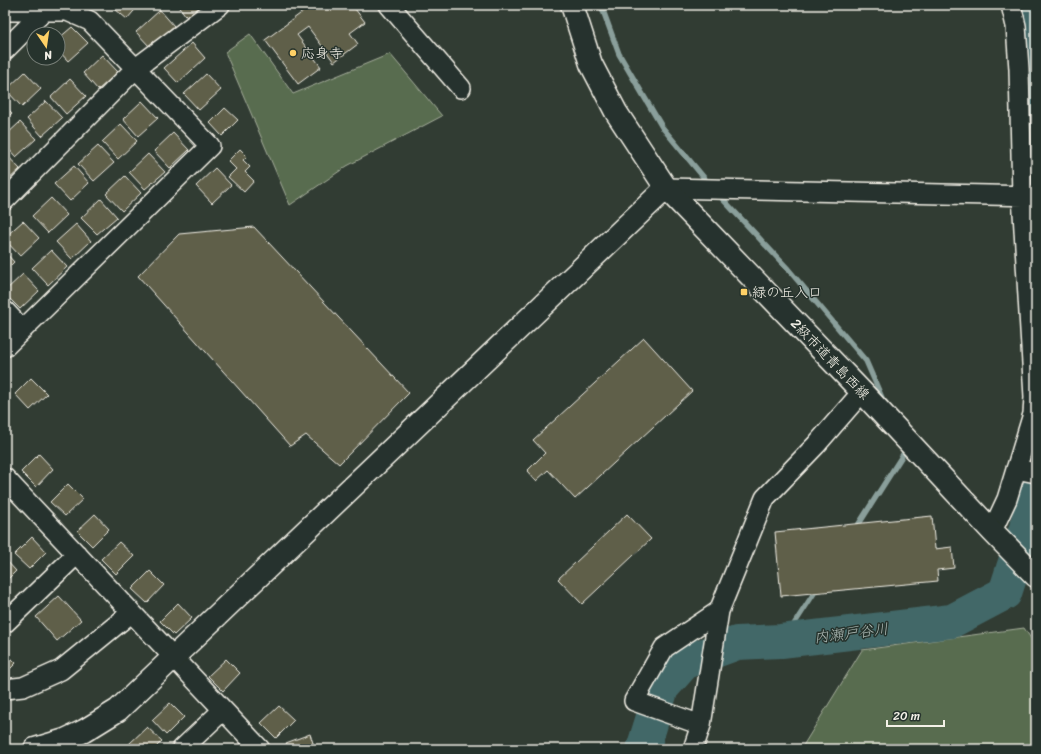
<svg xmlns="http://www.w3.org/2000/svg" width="1041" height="754" viewBox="0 0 1041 754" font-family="Sriracha,'Klee One',sans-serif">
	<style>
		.green { fill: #586c4f; stroke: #a6ae9c }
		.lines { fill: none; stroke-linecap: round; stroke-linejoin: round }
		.stream { stroke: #8a9f9b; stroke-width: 5.5 }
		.river { stroke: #436868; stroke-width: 34 }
		.building { fill: #5f5f4a; stroke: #f4f1e8 }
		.minor-casing { stroke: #f4f1e8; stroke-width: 22 }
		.tertiary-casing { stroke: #f4f1e8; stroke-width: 25 }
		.minor { stroke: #26332d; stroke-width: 19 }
		.tertiary { stroke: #26332d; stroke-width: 22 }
		.poi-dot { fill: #ffd166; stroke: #26332d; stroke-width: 1.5 }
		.labels { text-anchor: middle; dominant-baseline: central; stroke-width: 3; stroke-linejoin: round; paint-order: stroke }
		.poi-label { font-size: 14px; fill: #f4f1e8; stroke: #26332d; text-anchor: start }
		.street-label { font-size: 14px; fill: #f4f1e8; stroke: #26332d }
		.water-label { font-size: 15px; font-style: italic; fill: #adbab5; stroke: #26332d }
	</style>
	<rect width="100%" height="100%" fill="#313c33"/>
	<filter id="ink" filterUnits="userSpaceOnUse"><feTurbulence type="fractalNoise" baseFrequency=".025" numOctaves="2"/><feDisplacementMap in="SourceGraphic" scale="8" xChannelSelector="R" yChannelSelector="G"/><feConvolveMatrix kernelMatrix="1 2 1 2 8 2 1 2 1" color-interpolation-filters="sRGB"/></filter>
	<g filter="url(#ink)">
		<path class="green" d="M 250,34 L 293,94 L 390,54 L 442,116 L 347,166 L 290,205 L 225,52 Z
			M 1024,628 L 1036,646 L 1036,749 L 801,749 L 862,650 Z"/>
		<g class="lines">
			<path class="stream" d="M 601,5 L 619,54 L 662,127 L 710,185
				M 718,194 L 788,269 L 866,361 L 883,400 L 886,403
				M 855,530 L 907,448
				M 781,641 L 789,632 L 818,587"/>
			<path class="river" d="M 1027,5 L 1031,22 L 1036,112
				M 643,749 L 662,688 L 685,662 L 737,643 L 781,641 L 952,621 L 1005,593 L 1025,531 L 1036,492"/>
		</g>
		<path class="building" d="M 110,5 L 139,5 L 127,19 Z
			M 178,5 L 208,5 L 188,19 Z
			M 312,5 L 352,5 L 365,22 L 350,33 L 358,44 L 334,62 L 308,27 L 297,35 L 321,67 L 298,84 L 265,40 Z
			M 160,10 L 174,26 L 150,47 L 136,32 Z
			M 72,27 L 88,43 L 68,61 L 58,50 L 58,39 Z
			M 192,43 L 205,58 L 178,83 L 164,68 Z
			M 102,55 L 118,72 L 98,90 L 83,73 Z
			M 25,72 L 41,89 L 22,107 L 6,90 Z
			M 206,74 L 221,90 L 199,110 L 184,94 Z
			M 70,79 L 86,96 L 66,114 L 51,97 Z
			M 46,101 L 62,118 L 42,136 L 27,119 Z
			M 142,101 L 158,118 L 138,136 L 123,119 Z
			M 5,106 L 12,113 L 5,120 Z
			M 225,108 L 238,120 L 222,136 L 210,123 Z
			M 20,122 L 36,139 L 16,157 L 5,145 L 5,136 Z
			M 121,124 L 137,141 L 118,159 L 102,142 Z
			M 173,133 L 189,150 L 170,168 L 154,151 Z
			M 98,146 L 114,163 L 94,181 L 78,164 Z
			M 240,149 L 247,156 L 243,160 L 250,167 L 245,172 L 254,181 L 244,192 L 228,177 L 236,169 L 228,161 Z
			M 5,153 L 20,169 L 5,183 Z
			M 148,154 L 165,172 L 145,189 L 129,172 Z
			M 74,166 L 89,183 L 70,201 L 54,184 Z
			M 215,168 L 231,185 L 212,203 L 196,186 Z
			M 125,176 L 141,193 L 122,211 L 106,194 Z
			M 51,198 L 67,215 L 48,233 L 32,216 Z
			M 101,199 L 117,217 L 97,234 L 81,218 Z
			M 23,221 L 39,238 L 20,256 L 5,240 L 5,237 Z
			M 76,224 L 91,241 L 72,259 L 56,242 Z
			M 254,227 L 409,393 L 339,464 L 306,435 L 290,446 L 138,276 L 179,234 Z
			M 51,250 L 67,267 L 48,285 L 32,268 Z
			M 5,252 L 14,262 L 5,271 Z
			M 23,274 L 39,291 L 20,309 L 5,294 L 5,291 Z
			M 644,338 L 692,391 L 575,499 L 548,470 L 536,481 L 527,471 L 545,453 L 533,440 Z
			M 31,378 L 47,394 L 30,410 L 15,394 Z
			M 39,454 L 53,469 L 36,487 L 21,472 Z
			M 68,484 L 83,499 L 65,516 L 50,502 Z
			M 95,514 L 109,529 L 92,546 L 77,531 Z
			M 627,514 L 651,539 L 582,604 L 558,579 Z
			M 932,516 L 935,549 L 952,547 L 954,568 L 937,570 L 938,581 L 781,596 L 775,532 Z
			M 32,537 L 46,552 L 29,569 L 14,555 Z
			M 119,542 L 134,556 L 116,574 L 101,559 Z
			M 5,559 L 16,571 L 5,582 Z
			M 150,571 L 164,585 L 147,603 L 132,589 Z
			M 59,596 L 81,620 L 57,641 L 36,617 Z
			M 178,603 L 192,618 L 174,635 L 160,621 Z
			M 5,652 L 16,663 L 5,674 Z
			M 226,659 L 240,673 L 223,691 L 208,676 Z
			M 170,703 L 184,717 L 166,735 L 152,720 Z
			M 279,706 L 294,720 L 276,738 L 261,723 Z
			M 147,727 L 162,741 L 154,749 L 134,749 L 129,744 Z
			M 310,734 L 315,749 L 289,749 L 286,743 Z"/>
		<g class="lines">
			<defs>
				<path id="minor" d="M 389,5 L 461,88
					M 5,11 L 67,11 L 90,21 L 210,146 L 5,347
					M 5,50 L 44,11
					M 666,188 L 1036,196
					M 5,200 L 136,68 L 220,5
					M 5,311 L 22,329
					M 1016,469 L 1036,473
					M 5,478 L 260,749
					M 992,531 L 1007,499 L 1033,414 L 1034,397 L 1022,196 L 1019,69 L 1016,26 L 1011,5
					M 5,623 L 77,554
					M 5,689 L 23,687 L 61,670 L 131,613
					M 701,725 L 634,701 L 664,648 L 719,611 L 765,498 L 816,445 L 862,392
					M 182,749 L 223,710
					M 693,749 L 701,725 L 719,611"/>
				<path id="tertiary" d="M 572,5 L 591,64 L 616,112 L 666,188 L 862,392 L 992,531 L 1036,576
					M 35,749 L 65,740 L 84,731 L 118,710 L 666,188"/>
			</defs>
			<use href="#minor" class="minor-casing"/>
			<use href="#tertiary" class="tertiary-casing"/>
			<use href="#minor" class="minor"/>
			<use href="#tertiary" class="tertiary"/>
		</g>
	</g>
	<g class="poi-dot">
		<circle cx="293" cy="53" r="4"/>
		<rect x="740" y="288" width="8" height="8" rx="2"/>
	</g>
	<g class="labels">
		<g class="poi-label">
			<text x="301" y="53">応身寺</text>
			<text x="752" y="292">緑の丘入口</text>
		</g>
		<g class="street-label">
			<text transform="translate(830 359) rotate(46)">2級市道青島西線</text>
		</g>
		<g class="water-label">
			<text transform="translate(851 633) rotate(-7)">内瀬戸谷川</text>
		</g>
	</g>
	<rect width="1041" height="754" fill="none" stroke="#26332d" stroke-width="20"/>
	<rect x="10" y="10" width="1021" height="734" fill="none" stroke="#f4f1e8" stroke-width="1.5" filter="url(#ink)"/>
	<g transform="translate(46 46) rotate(167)"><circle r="19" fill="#26332d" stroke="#787f78"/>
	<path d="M0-3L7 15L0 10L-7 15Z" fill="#ffd166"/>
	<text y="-6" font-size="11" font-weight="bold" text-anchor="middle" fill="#f4f1e8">N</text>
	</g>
	<path d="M887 720v6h57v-6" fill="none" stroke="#f4f1e8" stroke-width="2"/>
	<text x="893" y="720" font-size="12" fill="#f4f1e8" stroke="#26332d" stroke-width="3" paint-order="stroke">20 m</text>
</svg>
